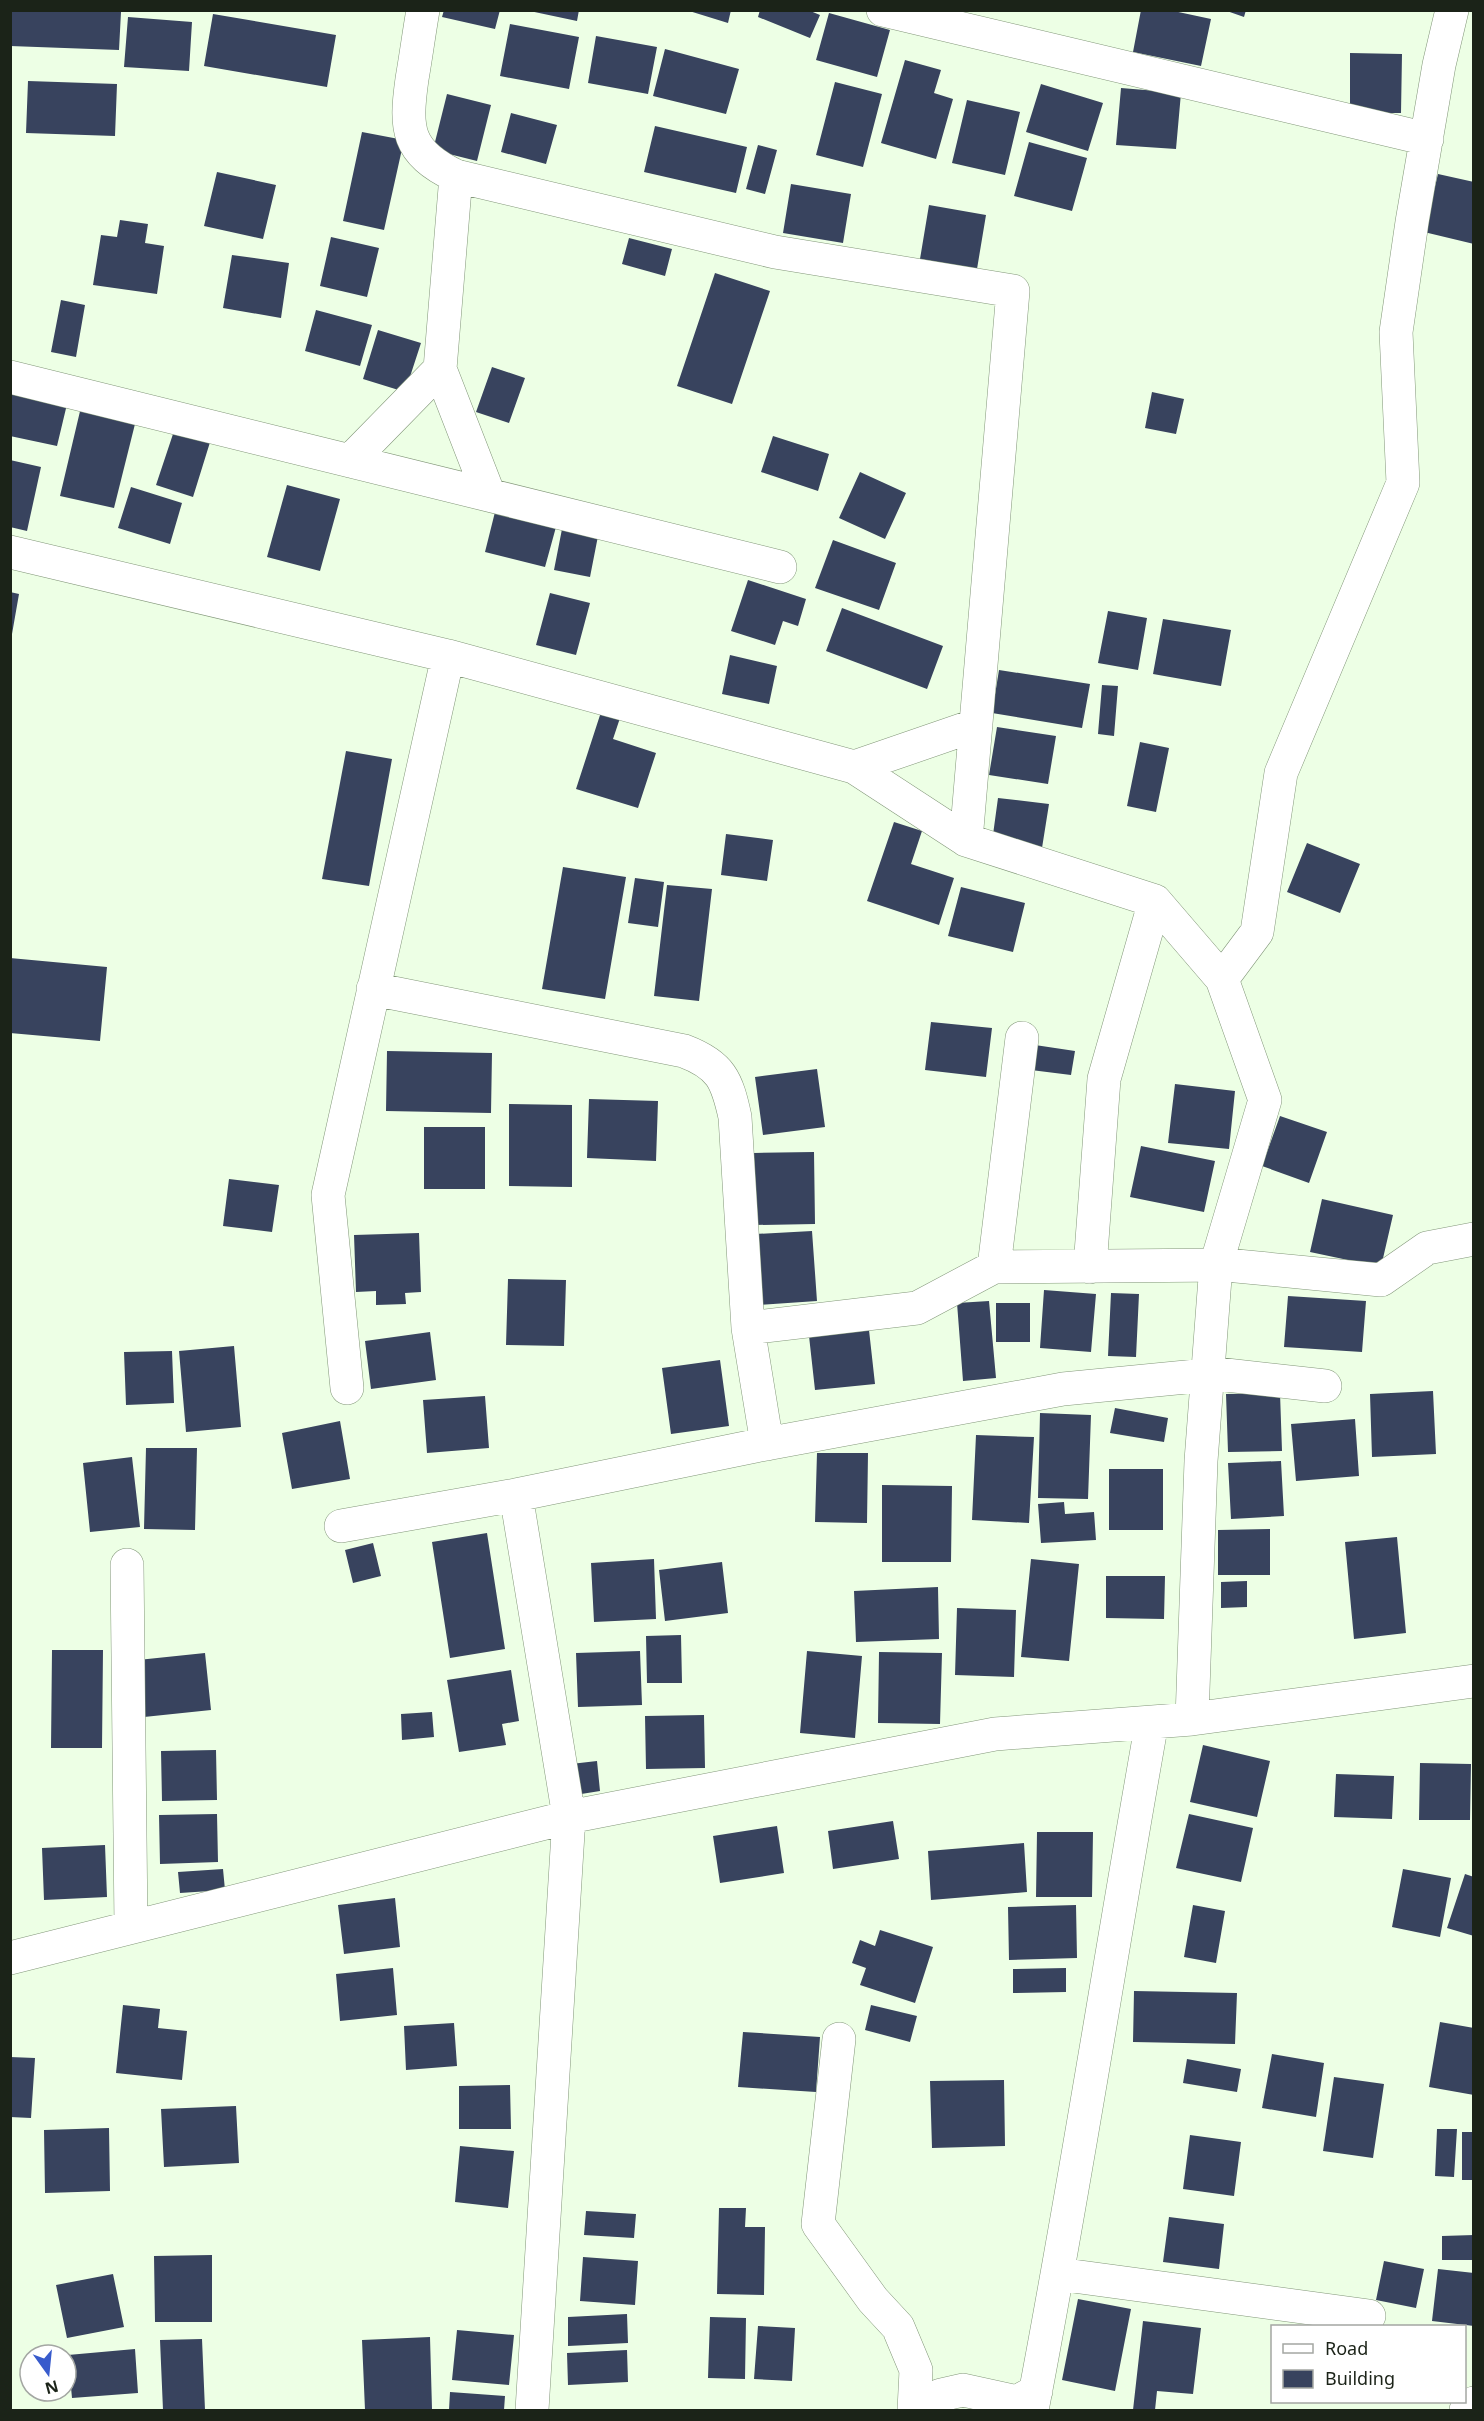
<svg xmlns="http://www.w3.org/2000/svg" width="1484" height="2421" viewBox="0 0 1484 2421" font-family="'Noto Sans',sans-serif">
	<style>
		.building { fill: #38435e }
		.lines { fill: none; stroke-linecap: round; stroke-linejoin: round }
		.minor-casing { stroke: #83977a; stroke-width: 34 }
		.minor { stroke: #fff; stroke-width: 33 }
	</style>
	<rect width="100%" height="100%" fill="#edffe5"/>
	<path class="building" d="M 10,10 L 121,12 L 119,50 L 10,46 Z
		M 444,10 L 500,10 L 495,29 L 442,17 Z
		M 525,10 L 579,10 L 577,21 Z
		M 686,10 L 731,10 L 728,23 Z
		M 760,10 L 808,10 L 820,15 L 810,38 L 758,17 Z
		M 1141,10 L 1169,10 L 1211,19 L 1201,66 L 1133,52 Z
		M 1224,10 L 1246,10 L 1244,17 Z
		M 829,13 L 890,30 L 877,77 L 816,60 Z
		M 213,14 L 336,35 L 327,87 L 204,66 Z
		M 128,17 L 192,22 L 189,71 L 124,67 Z
		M 510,24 L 579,37 L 569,89 L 500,76 Z
		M 596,36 L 657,47 L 648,94 L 588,83 Z
		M 665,49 L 739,69 L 726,114 L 653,96 Z
		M 1350,53 L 1402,54 L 1401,113 L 1350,113 Z
		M 905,60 L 941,70 L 934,93 L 953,99 L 936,159 L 881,143 Z
		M 28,81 L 117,84 L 115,136 L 26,133 Z
		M 835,82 L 882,94 L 863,167 L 816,155 Z
		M 1041,84 L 1103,103 L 1088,151 L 1026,132 Z
		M 1121,88 L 1181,93 L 1176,149 L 1116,145 Z
		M 447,94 L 491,105 L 477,161 L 433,150 Z
		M 967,100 L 1020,112 L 1005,175 L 952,163 Z
		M 511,113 L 557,125 L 546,164 L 501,152 Z
		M 655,126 L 747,147 L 736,193 L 644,172 Z
		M 362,132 L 404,140 L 384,230 L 343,221 Z
		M 1029,142 L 1087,158 L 1072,211 L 1014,196 Z
		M 758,145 L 777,150 L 765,194 L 746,189 Z
		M 217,172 L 276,185 L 263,239 L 204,226 Z
		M 1438,174 L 1474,182 L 1474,244 L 1424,232 Z
		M 791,184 L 851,194 L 843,243 L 783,233 Z
		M 929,205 L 986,215 L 977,269 L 920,259 Z
		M 120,220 L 148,224 L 145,243 L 164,246 L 157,294 L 93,285 L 101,235 L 117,237 Z
		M 331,237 L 379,248 L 367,297 L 320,286 Z
		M 629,238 L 672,249 L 665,276 L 622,264 Z
		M 232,255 L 289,263 L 281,318 L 223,308 Z
		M 715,273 L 770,291 L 732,404 L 677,386 Z
		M 61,300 L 85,305 L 76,357 L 51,352 Z
		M 316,310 L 372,325 L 360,366 L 305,351 Z
		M 378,330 L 421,343 L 405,392 L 363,379 Z
		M 492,367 L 525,378 L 509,423 L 476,412 Z
		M 10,388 L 68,400 L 57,446 L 10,436 Z
		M 1152,392 L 1184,399 L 1176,434 L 1145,428 Z
		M 81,407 L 136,420 L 114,508 L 60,496 Z
		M 175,428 L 211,439 L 193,497 L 156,485 Z
		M 773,436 L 829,454 L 818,491 L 761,472 Z
		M 10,460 L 41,467 L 27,531 L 10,527 Z
		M 860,472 L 906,493 L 885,539 L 839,518 Z
		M 287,485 L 340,499 L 320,571 L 267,557 Z
		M 131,487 L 182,503 L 170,544 L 118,528 Z
		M 495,512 L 556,527 L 545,567 L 485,552 Z
		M 562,529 L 598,536 L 590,577 L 554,570 Z
		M 833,540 L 896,563 L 879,610 L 815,588 Z
		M 748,580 L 806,599 L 798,626 L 783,621 L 775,645 L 731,631 Z
		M 10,592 L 19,594 L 12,634 L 10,633 Z
		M 550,593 L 590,603 L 576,655 L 536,645 Z
		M 842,608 L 943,646 L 927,689 L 826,651 Z
		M 1108,611 L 1147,618 L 1138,670 L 1098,663 Z
		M 1163,619 L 1231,630 L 1221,686 L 1153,674 Z
		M 730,655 L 777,666 L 769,704 L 722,694 Z
		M 999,670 L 1090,684 L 1082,728 L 992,713 Z
		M 1102,685 L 1118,686 L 1114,736 L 1098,734 Z
		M 601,712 L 620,718 L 613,739 L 656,753 L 638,808 L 576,789 Z
		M 997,727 L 1056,736 L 1048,784 L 989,775 Z
		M 1140,742 L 1169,748 L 1156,812 L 1127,806 Z
		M 346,751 L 392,759 L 369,886 L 322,879 Z
		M 998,798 L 1049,804 L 1042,848 L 992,842 Z
		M 894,822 L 922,831 L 911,864 L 954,878 L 939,925 L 867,901 Z
		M 726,834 L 773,840 L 767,881 L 721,875 Z
		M 1307,843 L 1360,864 L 1340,913 L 1287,892 Z
		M 563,867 L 626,877 L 605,999 L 542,989 Z
		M 635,878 L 664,882 L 658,927 L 628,923 Z
		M 667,885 L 712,889 L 699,1001 L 654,996 Z
		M 961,887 L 1025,903 L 1013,952 L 948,936 Z
		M 10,958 L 107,967 L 100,1041 L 10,1033 Z
		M 931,1022 L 992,1028 L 986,1077 L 925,1070 Z
		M 1035,1045 L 1075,1051 L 1071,1075 L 1031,1070 Z
		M 387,1051 L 492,1053 L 491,1113 L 386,1111 Z
		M 817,1069 L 825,1127 L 763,1135 L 755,1077 Z
		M 1175,1084 L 1235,1091 L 1229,1149 L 1168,1143 Z
		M 589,1099 L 658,1101 L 656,1161 L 587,1158 Z
		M 509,1104 L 572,1105 L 572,1187 L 509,1186 Z
		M 1280,1116 L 1327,1132 L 1309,1183 L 1262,1166 Z
		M 424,1127 L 485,1127 L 485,1189 L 424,1189 Z
		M 1141,1146 L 1215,1161 L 1204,1212 L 1130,1197 Z
		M 814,1152 L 815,1224 L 755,1225 L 754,1153 Z
		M 229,1179 L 279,1185 L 272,1232 L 223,1226 Z
		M 1322,1199 L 1393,1215 L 1381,1267 L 1310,1252 Z
		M 812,1231 L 817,1301 L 760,1305 L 755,1234 Z
		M 419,1233 L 421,1292 L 405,1293 L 406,1304 L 376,1305 L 376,1291 L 356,1292 L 354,1235 Z
		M 508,1279 L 566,1280 L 564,1346 L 506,1345 Z
		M 1044,1290 L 1096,1294 L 1091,1352 L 1040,1348 Z
		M 1111,1293 L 1139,1294 L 1136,1357 L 1108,1356 Z
		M 1288,1296 L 1366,1301 L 1362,1352 L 1284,1347 Z
		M 989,1301 L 996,1378 L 963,1381 L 957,1303 Z
		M 996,1303 L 1030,1303 L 1030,1342 L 996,1342 Z
		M 869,1330 L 875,1384 L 815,1390 L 809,1336 Z
		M 430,1332 L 436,1380 L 371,1389 L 365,1341 Z
		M 234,1346 L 241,1427 L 186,1432 L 179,1351 Z
		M 172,1351 L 174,1403 L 126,1405 L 124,1352 Z
		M 720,1360 L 729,1426 L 671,1434 L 662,1368 Z
		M 1433,1391 L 1436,1454 L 1372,1457 L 1370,1394 Z
		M 1280,1393 L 1282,1451 L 1228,1452 L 1226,1394 Z
		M 485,1396 L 489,1448 L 427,1453 L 423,1400 Z
		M 1115,1408 L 1168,1418 L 1164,1442 L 1110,1433 Z
		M 1040,1413 L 1091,1415 L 1088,1499 L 1038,1498 Z
		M 1355,1419 L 1359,1476 L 1296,1481 L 1291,1424 Z
		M 340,1421 L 350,1479 L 292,1489 L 282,1433 Z
		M 976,1435 L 1034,1437 L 1029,1523 L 972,1520 Z
		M 146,1448 L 197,1448 L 195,1530 L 144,1529 Z
		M 817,1453 L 868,1453 L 867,1523 L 815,1522 Z
		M 132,1457 L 140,1527 L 90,1532 L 83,1463 Z
		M 1281,1461 L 1284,1516 L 1231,1519 L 1228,1463 Z
		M 1109,1469 L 1163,1469 L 1163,1530 L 1109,1530 Z
		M 882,1485 L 952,1486 L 951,1562 L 882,1562 Z
		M 1064,1502 L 1065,1514 L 1094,1512 L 1096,1540 L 1041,1543 L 1038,1504 Z
		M 1270,1529 L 1270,1575 L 1218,1575 L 1218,1530 Z
		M 487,1533 L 505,1649 L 450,1658 L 432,1542 Z
		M 1397,1537 L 1406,1633 L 1354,1639 L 1345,1542 Z
		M 373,1543 L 381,1576 L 353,1583 L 345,1550 Z
		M 654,1559 L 656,1619 L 594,1622 L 591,1563 Z
		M 1031,1559 L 1079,1564 L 1069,1661 L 1021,1657 Z
		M 722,1562 L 728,1613 L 665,1621 L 659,1570 Z
		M 1106,1576 L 1165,1576 L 1164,1619 L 1106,1618 Z
		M 1247,1581 L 1247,1607 L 1221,1608 L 1221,1582 Z
		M 938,1587 L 939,1639 L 856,1642 L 854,1591 Z
		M 957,1608 L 1016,1610 L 1014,1677 L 955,1675 Z
		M 681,1635 L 682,1683 L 647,1683 L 646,1636 Z
		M 52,1650 L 103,1650 L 102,1748 L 51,1748 Z
		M 640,1651 L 642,1705 L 578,1707 L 576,1653 Z
		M 807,1651 L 862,1656 L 855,1738 L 800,1733 Z
		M 879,1652 L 942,1653 L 940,1724 L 878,1723 Z
		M 205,1653 L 211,1710 L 144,1717 L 138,1660 Z
		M 511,1670 L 519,1721 L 502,1724 L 506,1745 L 459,1752 L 447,1680 Z
		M 432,1712 L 434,1737 L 402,1740 L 401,1714 Z
		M 704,1715 L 705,1768 L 646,1769 L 645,1716 Z
		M 1203,1745 L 1270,1761 L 1257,1817 L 1190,1802 Z
		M 216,1750 L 217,1800 L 162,1801 L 161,1751 Z
		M 597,1761 L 600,1791 L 575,1795 L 571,1764 Z
		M 1420,1763 L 1471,1764 L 1470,1820 L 1419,1820 Z
		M 1336,1774 L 1394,1776 L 1392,1819 L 1334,1817 Z
		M 217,1814 L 218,1862 L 160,1864 L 159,1815 Z
		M 1189,1814 L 1253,1828 L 1241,1882 L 1176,1868 Z
		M 893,1821 L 899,1859 L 833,1869 L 828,1831 Z
		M 777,1826 L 784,1873 L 720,1883 L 713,1836 Z
		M 1037,1832 L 1093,1832 L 1092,1897 L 1036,1897 Z
		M 1024,1843 L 1027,1892 L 931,1900 L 928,1851 Z
		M 105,1845 L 107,1897 L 44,1900 L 42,1848 Z
		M 223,1869 L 225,1890 L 180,1893 L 178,1872 Z
		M 1403,1869 L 1451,1878 L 1440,1937 L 1392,1927 Z
		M 1465,1874 L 1474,1877 L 1474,1936 L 1447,1928 Z
		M 395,1898 L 400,1947 L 344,1954 L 338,1905 Z
		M 1076,1905 L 1077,1958 L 1009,1960 L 1008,1907 Z
		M 1193,1905 L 1225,1911 L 1216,1963 L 1184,1957 Z
		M 880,1930 L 933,1947 L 915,2003 L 860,1985 L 866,1968 L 852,1963 L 860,1940 L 875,1946 Z
		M 393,1968 L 397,2015 L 340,2021 L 336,1974 Z
		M 1066,1968 L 1066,1992 L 1013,1993 L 1013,1969 Z
		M 1134,1991 L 1237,1993 L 1235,2044 L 1133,2042 Z
		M 123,2005 L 160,2009 L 158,2028 L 187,2031 L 182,2080 L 116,2073 Z
		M 871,2005 L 917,2016 L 910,2042 L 865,2030 Z
		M 1440,2022 L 1474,2028 L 1474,2095 L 1429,2087 Z
		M 454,2023 L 457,2066 L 406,2070 L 404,2026 Z
		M 743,2032 L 820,2037 L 816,2092 L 738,2087 Z
		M 1272,2054 L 1324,2063 L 1316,2117 L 1262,2108 Z
		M 10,2057 L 35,2058 L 31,2118 L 10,2117 Z
		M 1187,2059 L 1241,2069 L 1237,2092 L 1183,2083 Z
		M 1334,2077 L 1384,2084 L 1373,2158 L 1323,2151 Z
		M 1004,2080 L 1005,2146 L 932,2148 L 930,2081 Z
		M 510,2085 L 511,2129 L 459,2129 L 459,2086 Z
		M 236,2106 L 239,2163 L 164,2167 L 161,2109 Z
		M 109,2128 L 110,2191 L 45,2193 L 44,2130 Z
		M 1437,2129 L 1457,2129 L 1454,2177 L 1435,2176 Z
		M 1462,2132 L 1474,2132 L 1474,2180 L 1462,2180 Z
		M 1190,2135 L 1241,2142 L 1234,2196 L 1183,2189 Z
		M 460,2146 L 514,2151 L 508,2208 L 455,2202 Z
		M 719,2208 L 746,2208 L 745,2227 L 765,2227 L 764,2295 L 717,2294 Z
		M 586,2211 L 636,2214 L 634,2238 L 584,2235 Z
		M 1169,2217 L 1224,2224 L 1219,2269 L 1163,2262 Z
		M 1474,2235 L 1474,2260 L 1442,2260 L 1442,2236 Z
		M 212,2255 L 212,2322 L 155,2322 L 154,2256 Z
		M 583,2257 L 638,2261 L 635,2305 L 580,2301 Z
		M 1384,2261 L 1424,2269 L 1416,2308 L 1376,2300 Z
		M 1438,2269 L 1474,2273 L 1474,2326 L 1432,2321 Z
		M 113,2274 L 124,2327 L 67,2338 L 56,2285 Z
		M 1078,2299 L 1131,2309 L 1115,2391 L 1062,2380 Z
		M 627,2314 L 628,2343 L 568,2346 L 568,2317 Z
		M 710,2317 L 746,2318 L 745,2379 L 708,2378 Z
		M 1143,2321 L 1201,2328 L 1193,2394 L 1157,2391 L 1155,2410 L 1133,2410 Z
		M 758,2326 L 795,2328 L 792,2381 L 754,2379 Z
		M 457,2330 L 514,2335 L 509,2385 L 452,2380 Z
		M 430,2337 L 432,2409 L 365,2410 L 362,2340 Z
		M 202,2339 L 205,2410 L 163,2410 L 160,2340 Z
		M 135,2349 L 138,2393 L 72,2398 L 68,2355 Z
		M 627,2350 L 628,2382 L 568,2385 L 567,2353 Z
		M 450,2392 L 505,2396 L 504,2410 L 449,2410 Z"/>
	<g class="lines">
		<defs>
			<path id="minor" d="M 423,10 C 419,33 416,56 412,79 C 405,129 406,152 456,176 L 775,252 L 1013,291 L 966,840 L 1155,901 L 1222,979 L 1265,1100 L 1216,1265 L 1201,1461 L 1192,1719
				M 883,10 L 1427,139
				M 440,369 L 489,495
				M 10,377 L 780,567
				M 350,461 L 440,369 L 456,176
				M 10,552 L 448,656 L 854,767 L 966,840
				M 854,767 L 976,725
				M 1222,979 L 1257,932 L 1281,773 L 1403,483 L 1396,332 L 1412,222 L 1439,65 L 1452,10
				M 373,989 L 684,1051 C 721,1065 727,1080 735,1117 L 748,1328 L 767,1444
				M 994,1267 L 1022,1038
				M 1090,1267 L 1104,1079 L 1155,901
				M 748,1328 L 917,1308 L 994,1267 L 1226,1265 L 1381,1280 L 1427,1248 L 1474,1239
				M 347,1388 L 328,1195 L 448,656
				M 516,1495 L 569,1817 L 532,2410
				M 341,1526 L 516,1495 L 755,1446 L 1063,1389 L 1217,1374 L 1325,1386
				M 127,1565 L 131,1926
				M 10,1958 L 569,1817 L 995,1734 L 1192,1719 L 1474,1681
				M 839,2039 L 818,2224 L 873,2300 L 898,2327 L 916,2370 L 914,2410
				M 1058,2274 L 1369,2316
				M 915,2407 L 941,2395 L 963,2390 L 1017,2402 L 1036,2391
				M 1032,2410 C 1076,2182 1111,1951 1152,1722
				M 1466,2410 L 1474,2403"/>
		</defs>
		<use href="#minor" class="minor-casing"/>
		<use href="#minor" class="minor"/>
	</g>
	<rect width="1484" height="2421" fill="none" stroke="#1b2318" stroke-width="24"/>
	<rect x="1271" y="2325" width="195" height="78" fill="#ffffff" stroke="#a4a7a3" stroke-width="1.5"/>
	<rect x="1283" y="2344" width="30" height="9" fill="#ffffff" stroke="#a4a7a3" stroke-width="1.5"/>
	<text x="1325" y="2355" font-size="18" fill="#1b2318">Road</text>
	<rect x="1283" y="2370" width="30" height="18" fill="#38435e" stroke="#a4a7a3" stroke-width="1.5"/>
	<text x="1325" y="2385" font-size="18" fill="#1b2318">Building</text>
	<g transform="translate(48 2373) rotate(165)"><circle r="28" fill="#ffffff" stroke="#a4a7a3" stroke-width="1.5"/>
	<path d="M0-4.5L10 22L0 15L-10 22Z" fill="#385bcc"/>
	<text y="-9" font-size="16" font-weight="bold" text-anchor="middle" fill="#1b2318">N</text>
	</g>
</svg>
